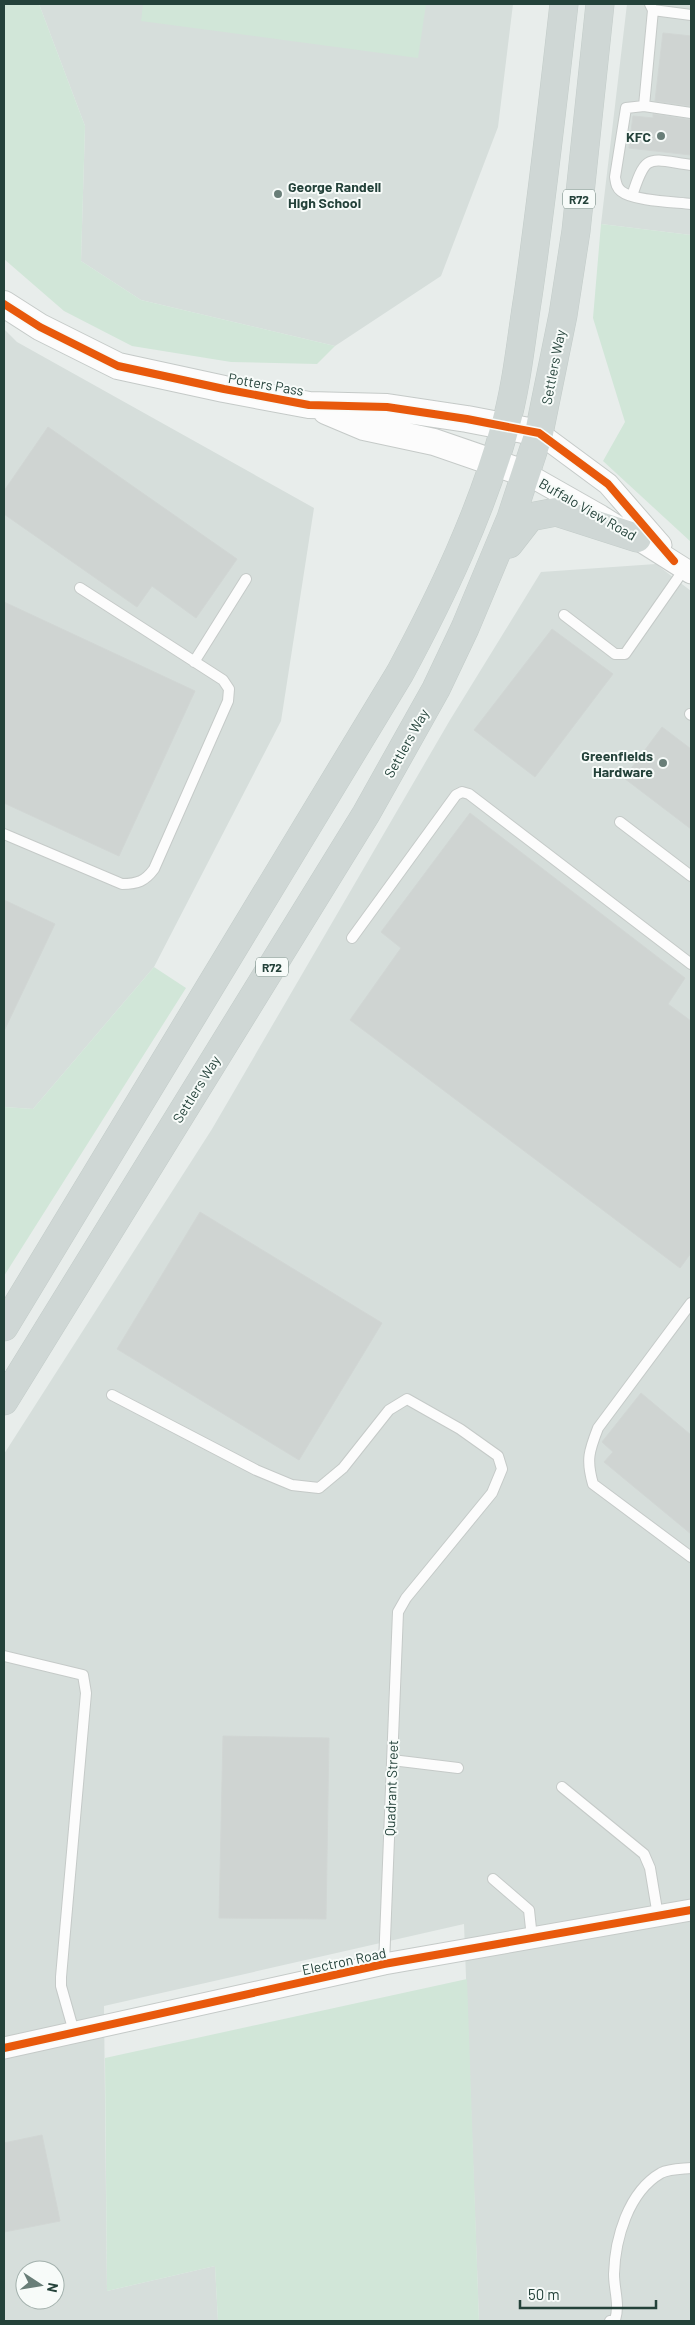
<svg xmlns="http://www.w3.org/2000/svg" width="695" height="2325" viewBox="0 0 695 2325" font-family="Barlow,sans-serif">
	<style>
		.built { fill: #d6dedb; fill-rule: evenodd }
		.green { fill: #d1e6d8 }
		.building { fill: #cfd4d2; stroke: #d1d6d4 }
		.lines { fill: none; stroke-linecap: round; stroke-linejoin: round }
		.service-casing { stroke: #c5cac8; stroke-width: 12 }
		.minor-casing { stroke: #c5cac8; stroke-width: 23 }
		.tertiary-casing { stroke: #c5cac8; stroke-width: 28 }
		.primary-casing { stroke: #c3ccc9; stroke-width: 29 }
		.service { stroke: #fcfcfc; stroke-width: 10 }
		.minor { stroke: #fcfcfc; stroke-width: 21 }
		.tertiary { stroke: #fcfcfc; stroke-width: 26 }
		.primary { stroke: #cfd7d5; stroke-width: 28 }
		.cycleway-casing { stroke: #f7fbf9; stroke-width: 11 }
		.cycleway { stroke: #e8590c; stroke-width: 8 }
		.poi-dot { fill: #697e78; stroke: #f7fbf9; stroke-width: 2 }
		.labels { text-anchor: middle; dominant-baseline: central; stroke-width: 4; stroke-linejoin: round; paint-order: stroke }
		.shield { fill: #f7fbf9; stroke: #637a73; stroke-width: 1 }
		.shield-label { font-size: 12px; font-weight: bold; fill: #24423a }
		.poi-label { font-size: 14px; font-weight: bold; fill: #24423a; stroke: #f7fbf9; text-anchor: end }
		.street-label { font-size: 14px; fill: #24423a; stroke: #f7fbf9 }
	</style>
	<rect width="100%" height="100%" fill="#e8edeb"/>
	<path class="built" d="M 39,4 L 513,4 L 498,127 L 441,276 L 335,346 L 141,300 L 81,261 L 85,126 Z
		M 627,4 L 691,4 L 691,235 L 601,224 Z
		M 4,329 L 17,342 L 314,508 L 281,721 L 154,967 L 33,1109 L 4,1107 Z
		M 656,564 L 691,591 L 691,2321 L 479,2321 L 464,1924 L 104,2006 L 107,2291 L 215,2266 L 218,2321 L 4,2321 L 4,1454 L 212,1129 L 450,720 L 541,572 ZM 25,2270 L 55,2270 L 55,2300 L 25,2300 Z"/>
	<path class="green" d="M 4,4 L 39,4 L 85,126 L 81,261 L 141,300 L 335,346 L 317,364 L 231,362 L 132,346 L 64,311 L 4,259 Z
		M 143,4 L 426,4 L 418,58 L 141,21 Z
		M 601,224 L 691,235 L 691,542 L 603,461 L 625,422 L 593,318 Z
		M 154,967 L 186,988 L 4,1276 L 4,1107 L 33,1109 Z
		M 467,1979 L 479,2321 L 218,2321 L 215,2266 L 107,2291 L 105,2058 Z"/>
	<path class="building" d="M 663,33 L 691,36 L 691,106 L 655,101 Z
		M 653,114 L 691,120 L 691,155 L 629,148 L 633,116 L 653,118 Z
		M 48,427 L 237,559 L 196,618 L 152,586 L 137,607 L 4,514 L 4,491 Z
		M 4,602 L 195,691 L 119,856 L 4,803 Z
		M 552,629 L 613,674 L 535,777 L 474,730 Z
		M 662,727 L 691,749 L 691,829 L 624,778 Z
		M 470,813 L 685,978 L 668,1004 L 691,1021 L 691,1253 L 680,1268 L 350,1020 L 401,948 L 381,932 Z
		M 4,900 L 55,924 L 4,1031 Z
		M 200,1212 L 382,1323 L 299,1460 L 117,1349 Z
		M 641,1393 L 691,1435 L 691,1534 L 604,1462 L 613,1452 L 602,1442 Z
		M 223,1736 L 329,1738 L 326,1919 L 219,1918 Z
		M 42,2135 L 60,2221 L 4,2232 L 4,2143 Z"/>
	<g class="lines">
		<defs>
			<path id="service" d="M 653,10 L 691,15
				M 644,106 L 653,10 L 650,4
				M 691,113 L 644,106 L 626,108 L 615,177 C 616,183 616,187 621,191 C 633,201 674,202 691,204
				M 632,196 C 646,152 648,159 691,165
				M 564,615 L 615,654 L 625,654 L 685,568
				M 194,662 L 246,579
				M 690,714 L 691,715
				M 620,822 L 691,876
				M 4,834 L 122,884 C 138,884 145,881 154,869 L 228,701 L 229,689 L 223,680 L 80,588
				M 352,938 L 456,795 L 462,792 L 469,794 L 691,964
				M 691,1303 L 598,1428 C 589,1451 586,1460 593,1484 L 691,1557
				M 112,1395 L 256,1470 L 292,1485 L 319,1488 L 343,1468 L 389,1410 L 407,1399 L 460,1429 L 498,1456 L 502,1469 L 492,1493 L 406,1598 L 398,1612 L 384,1964
				M 4,1656 L 83,1675 L 86,1693 L 61,1977 L 61,1986 L 74,2032
				M 392,1760 L 458,1768
				M 562,1787 L 644,1854 L 650,1868 L 658,1916
				M 493,1879 L 529,1910 L 532,1938
				M 610,2321 L 615,2320 C 620,2304 614,2290 614,2274 C 615,2239 628,2192 661,2173 C 669,2169 682,2169 691,2168"/>
			<path id="minor" d="M 539,433 L 608,484 L 661,545
				M 527,474 L 601,516 L 691,573
				M 4,2048 L 384,1964 L 691,1910"/>
			<path id="tertiary" d="M 4,304 L 40,327 L 118,366 L 224,389 L 309,405 L 387,407 L 467,419 L 539,433
				M 326,411 L 364,427 L 434,442 L 527,474"/>
			<path id="primary" d="M 509,544 L 530,517 L 556,512 L 637,538
				M 4,1327 L 400,673 C 442,595 481,513 505,427 C 517,385 521,339 528,296 C 542,199 553,101 564,4
				M 4,1401 L 366,814 L 436,689 L 465,628 L 511,518 L 539,433 L 563,315 L 576,231 L 600,4"/>
		</defs>
		<use href="#service" class="service-casing"/>
		<use href="#minor" class="minor-casing"/>
		<use href="#tertiary" class="tertiary-casing"/>
		<use href="#primary" class="primary-casing"/>
		<use href="#service" class="service"/>
		<use href="#minor" class="minor"/>
		<use href="#tertiary" class="tertiary"/>
		<use href="#primary" class="primary"/>
		<defs>
			<path id="cycleway" d="M 4,304 L 40,327 L 118,366 L 224,389 L 309,405 L 387,407 L 467,419 L 539,433 L 608,484 L 674,561
				M 4,2048 L 384,1964 L 691,1910"/>
		</defs>
		<use href="#cycleway" class="cycleway-casing"/>
		<use href="#cycleway" class="cycleway"/>
	</g>
	<g class="poi-dot">
		<circle cx="661" cy="136" r="5"/>
		<circle cx="278" cy="194" r="5"/>
		<circle cx="663" cy="763" r="5"/>
	</g>
	<g class="labels">
		<g class="shield">
			<rect x="563" y="189.5" width="32" height="19" rx="4"/>
			<rect x="256" y="957.5" width="32" height="19" rx="4"/>
		</g>
		<g class="shield-label">
			<text x="579" y="199">R72</text>
			<text x="272" y="967">R72</text>
		</g>
		<g class="poi-label">
			<text x="651" y="136">KFC</text>
			<text x="288" y="186" text-anchor="start">George Randell<tspan x="288" dy="16">High School</tspan></text>
			<text x="653" y="755">Greenfields<tspan x="653" dy="16">Hardware</tspan></text>
		</g>
		<g class="street-label">
			<text transform="translate(553 367) rotate(-79)">Settlers Way</text>
			<text transform="translate(266 384) rotate(10)">Potters Pass</text>
			<text transform="translate(588 509) rotate(30)">Buffalo View Road</text>
			<text transform="translate(406 743) rotate(-61)">Settlers Way</text>
			<text transform="translate(196 1089) rotate(-58)">Settlers Way</text>
			<text transform="translate(391 1788) rotate(-88)">Quadrant Street</text>
			<text transform="translate(344 1961) rotate(-12)">Electron Road</text>
		</g>
	</g>
	<rect width="695" height="2325" fill="none" stroke="#24423a" stroke-width="10"/>
	<g transform="translate(40 2285) rotate(102)"><circle r="24" fill="#f7fbf9" stroke="#a3b1ad"/>
	<path d="M0-4L9 19L0 12L-9 19Z" fill="#697e78"/>
	<text y="-8" font-size="14" font-weight="bold" text-anchor="middle" fill="#24423a">N</text>
	</g>
	<path d="M520 2300v8h136v-8" fill="none" stroke="#24423a" stroke-width="2.5"/>
	<text x="528" y="2300" font-size="15" fill="#24423a" stroke="#f7fbf9" stroke-width="4" paint-order="stroke">50 m</text>
</svg>
